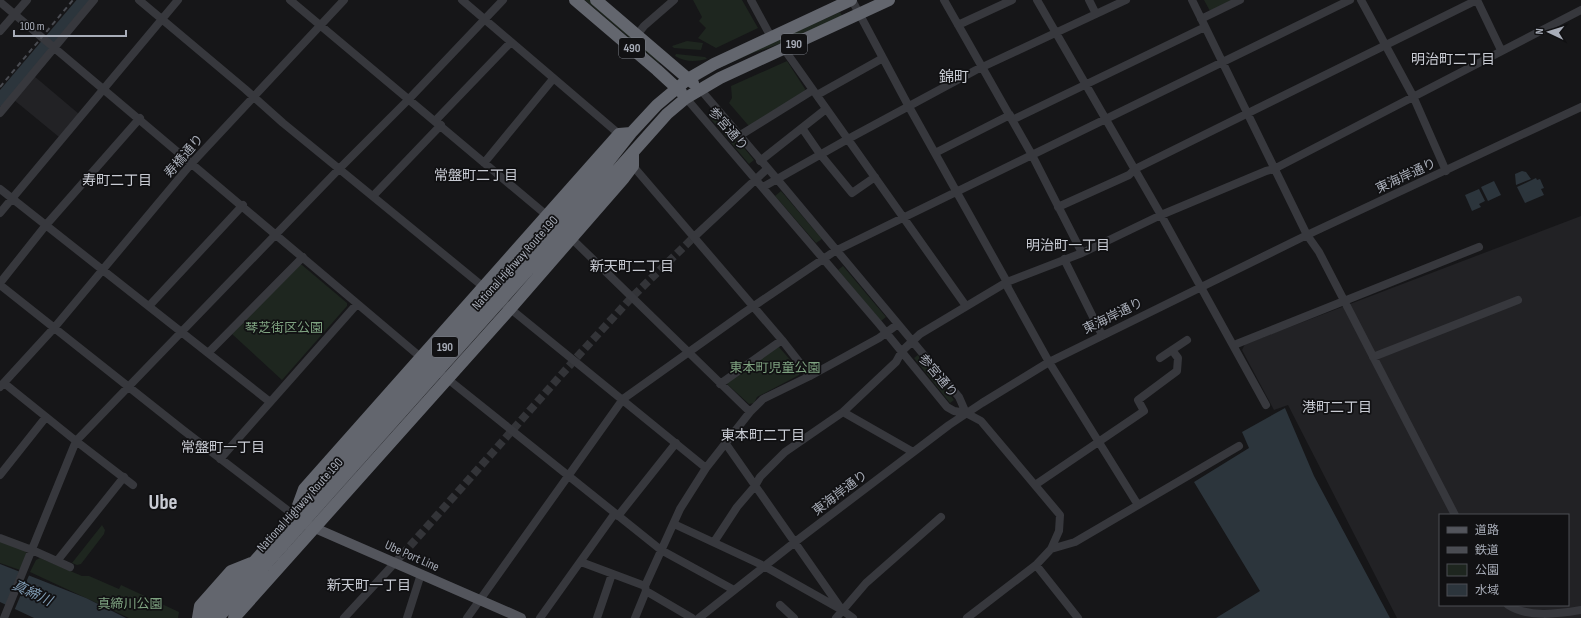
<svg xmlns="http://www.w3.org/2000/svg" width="1581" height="618" viewBox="0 0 1581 618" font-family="'Sofia Sans Condensed','Noto Sans JP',sans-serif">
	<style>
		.built { fill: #222225; fill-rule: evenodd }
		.green { fill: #1e261f }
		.water { fill: #2c353c }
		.pier { fill: #161618 }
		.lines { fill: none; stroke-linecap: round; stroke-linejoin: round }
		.river { stroke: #2c353c; stroke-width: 13 }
		.minor-tunnel { stroke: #333438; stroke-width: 8; stroke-dasharray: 8 4; stroke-linecap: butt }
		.minor { stroke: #37383d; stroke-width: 8 }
		.major { stroke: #53555c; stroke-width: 10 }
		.highway { stroke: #63666e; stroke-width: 12 }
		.rail { stroke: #4a4c52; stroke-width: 2; stroke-dasharray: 5 4; stroke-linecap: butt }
		.labels { text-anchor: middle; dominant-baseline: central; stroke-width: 3.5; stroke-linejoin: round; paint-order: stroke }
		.shield { fill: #111113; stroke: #7b7e86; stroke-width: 1 }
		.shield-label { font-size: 12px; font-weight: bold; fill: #a8adb8 }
		.street-label { font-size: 13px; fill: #a8adb8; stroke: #111113 }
		.park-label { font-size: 13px; fill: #7fa381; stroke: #111113 }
		.neighbourhood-label { font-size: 14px; fill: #c9ccd4; stroke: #111113 }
		.water-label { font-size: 14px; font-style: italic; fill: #7f9bb3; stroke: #111113 }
		.quarter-label { font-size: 15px; fill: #c9ccd4; stroke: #111113 }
		.town-label { font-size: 21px; font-weight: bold; fill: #c9ccd4; stroke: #111113 }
	</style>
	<rect width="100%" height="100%" fill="#161618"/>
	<path class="built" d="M 34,76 L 79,114 L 59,137 L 14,100 Z
		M 1581,216 L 1581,618 L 1397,618 L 1288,405 L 1274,410 L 1242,350 L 1245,344 ZM 1440,515 L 1568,515 L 1568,605 L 1440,605 Z"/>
	<path class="green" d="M 585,0 L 590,0 L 661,61 L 659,63 Z
		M 693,0 L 742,0 L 758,28 L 716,48 L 698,38 L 706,28 L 699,21 L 702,17 Z
		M 1204,0 L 1233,0 L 1210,11 Z
		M 840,12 L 842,16 L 782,43 L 753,53 L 719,68 L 718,67 Z
		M 687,41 L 703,43 L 701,50 L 674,48 L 672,46 Z
		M 676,54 L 705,57 L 707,59 C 695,62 685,62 675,56 Z
		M 787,61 L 805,89 L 804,94 L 751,125 L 748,125 L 729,103 L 732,98 L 731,86 Z
		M 715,113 L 754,160 L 749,164 L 710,118 Z
		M 781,191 L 822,239 L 816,243 L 775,196 Z
		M 299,265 L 302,265 L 347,303 L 347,306 L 282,380 L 232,334 Z
		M 843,266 L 886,317 L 881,321 L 838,270 Z
		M 778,346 L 800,371 L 799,375 L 757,397 L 754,403 L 749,404 L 727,384 L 728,380 Z
		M 918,355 L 954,400 L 950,403 L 914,358 Z
		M 102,525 L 105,530 L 104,534 L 81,564 L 77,565 L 72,563 Z
		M 0,541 L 25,550 L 27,555 L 20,570 L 0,563 Z
		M 40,558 L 82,576 L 89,576 L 119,589 L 121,585 L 179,612 L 178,618 L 129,618 L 30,572 L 36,560 Z"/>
	<path class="water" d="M 1522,171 L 1526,172 L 1531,179 L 1516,185 L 1515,174 Z
		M 1536,178 L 1537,180 L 1540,179 L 1544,188 L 1541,189 L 1544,195 L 1525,203 L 1517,187 Z
		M 1494,181 L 1501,195 L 1488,201 L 1481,187 Z
		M 1479,189 L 1485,201 L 1479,204 L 1481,207 L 1472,211 L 1465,195 Z
		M 1285,408 L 1314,476 L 1390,618 L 1216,618 L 1260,591 L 1194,482 L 1249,448 L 1242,432 Z
		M 0,564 L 86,598 L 126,618 L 34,618 L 0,602 Z"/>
	<path class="pier" d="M 20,569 L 30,573 L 14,611 L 5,607 Z"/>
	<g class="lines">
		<path class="river" d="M 0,100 L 85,0"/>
		<path class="minor-tunnel" d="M 402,555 L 578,356 L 632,297 L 694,237"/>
		<path class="minor" d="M 139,0 L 245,89 L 283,123 L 486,289
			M 290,0 L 550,218
			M 462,0 L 619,134
			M 751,0 L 771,37
			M 852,0 L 908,105 L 1007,282 L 1008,288 L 1049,362 L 1138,505
			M 944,0 L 1032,155 L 1082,253
			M 1037,0 L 1161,215 L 1266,405
			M 1089,0 L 1096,14
			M 1192,0 L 1307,235 L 1319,252 L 1455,515
			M 1361,0 L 1413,96 L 1446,171
			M 1477,0 L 1501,50
			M 0,2 L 424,360
			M 1201,19 L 1240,0
			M 958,25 L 1012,0
			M 0,31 L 27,0
			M 637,35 L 644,26 L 674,0
			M 784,49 L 966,306
			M 700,89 L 777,179 L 959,397 L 966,413
			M 817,95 L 883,58
			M 686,98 L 879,324 L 947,407 L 954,411 L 966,413 L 981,421 L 1060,515 L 1059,531 L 1051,549 L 1036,565 L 967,618
			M 0,113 L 94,0
			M 1012,120 L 1205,27
			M 435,121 L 511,42
			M 802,128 L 820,154 L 852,193 L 875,177
			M 739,136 L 813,90
			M 935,153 L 1010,115
			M 760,161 L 826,109
			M 484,163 L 553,79
			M 633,166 L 782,340 L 810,376
			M 763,187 L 848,139 L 976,70 L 1126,0
			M 0,189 L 270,402
			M 373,196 L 441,125
			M 1058,207 L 1129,175 L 1135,169 L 1477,0
			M 0,213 L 178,0
			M 569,236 L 750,412
			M 694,237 L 767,169
			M 1064,259 L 1102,335
			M 0,283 L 46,225 L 140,118
			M 0,285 L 183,430 L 295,516
			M 497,298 L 706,468
			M 149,306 L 243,205
			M 1234,345 L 1479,247
			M 208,353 L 303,257
			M 1373,357 L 1518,300
			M 1160,358 L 1187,340
			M 444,376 L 661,550 L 734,590
			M 4,383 L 76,441 L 133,485
			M 720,384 L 782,340
			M 0,387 L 54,328 L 191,164 L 344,0
			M 843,412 L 913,452
			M 726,444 L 842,610
			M 220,459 L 357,304
			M 0,475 L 46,417
			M 1035,485 L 1144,411 L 1138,400 L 1177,371 L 1178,358 L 1172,350
			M 618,516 L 676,443
			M 674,524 L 764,566 L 842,610 L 853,618
			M 0,538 L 32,550 L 70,567
			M 714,542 L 737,507 L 755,486 L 760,477 L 785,452 L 843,412 L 896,362 L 902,351 L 920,334 L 1007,282 L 1082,253 L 1161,215 L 1266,171 L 1274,169 L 1581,10
			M 1051,549 L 1075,542 L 1239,446
			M 57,561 L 124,477
			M 581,562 L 645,586
			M 1036,565 L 1078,618
			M 646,591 L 692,618
			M 780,605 L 794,618
			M 1508,605 C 1528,618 1558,614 1581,610
			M 4,618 L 76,441 L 339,169 L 409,99 L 503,0
			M 344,618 L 402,555
			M 407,618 L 421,574
			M 467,618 L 623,399 L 745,312 L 835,251 L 1350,0
			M 540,618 L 615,513
			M 597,618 L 612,574
			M 635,618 L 646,591 L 645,586 L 680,509 L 706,468 L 750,412 L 763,399 L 810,376 L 879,338 L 898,324
			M 699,618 L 795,542 L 949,425 L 982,403 L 1049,362 L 1307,235 L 1581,107
			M 836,618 L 866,583 L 941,517"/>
		<path class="major" d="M 308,525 L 521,618"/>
		<path class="highway" d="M 575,0 L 657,70 L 681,92
			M 596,0 L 693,83
			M 296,511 L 304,489 L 619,134 L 631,133
			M 198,618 L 200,606 L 231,571 L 251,563
			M 204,618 L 601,171 L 631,133 L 657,105 L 688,79 L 714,64 L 851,0
			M 218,618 L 667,114 L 686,98 L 720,78 L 889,0
			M 234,618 L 510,309 L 624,178 L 633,166 L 633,152"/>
		<path class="rail" d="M 0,87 L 73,0"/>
	</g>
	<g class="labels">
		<g class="shield">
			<rect x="781" y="34" width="26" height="20" rx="3"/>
			<rect x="619" y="38" width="26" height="20" rx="3"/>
			<rect x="432" y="337" width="26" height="20" rx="3"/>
		</g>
		<g class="shield-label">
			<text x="794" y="44">190</text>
			<text x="632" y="48">490</text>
			<text x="445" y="347">190</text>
		</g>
		<g class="street-label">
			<text transform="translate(728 129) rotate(49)">参宮通り</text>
			<text transform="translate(184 156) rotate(-49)">寿橋通り</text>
			<text transform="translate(1406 176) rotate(-25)">東海岸通り</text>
			<text transform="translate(515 263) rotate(-48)">National Highway Route 190</text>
			<text transform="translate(1113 316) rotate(-26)">東海岸通り</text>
			<text transform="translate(938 376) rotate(50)">参宮通り</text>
			<text transform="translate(840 493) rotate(-37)">東海岸通り</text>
			<text transform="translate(300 505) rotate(-48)">National Highway Route 190</text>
			<text transform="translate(412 556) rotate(24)">Ube Port Line</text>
		</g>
		<g class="park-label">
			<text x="284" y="328">琴芝街区公園</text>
			<text x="775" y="368">東本町児童公園</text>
			<text x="130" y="604">真締川公園</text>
		</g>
		<g class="neighbourhood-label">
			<text x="1453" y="59">明治町二丁目</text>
			<text x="476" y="175">常盤町二丁目</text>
			<text x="117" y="180">寿町二丁目</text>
			<text x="1068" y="245">明治町一丁目</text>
			<text x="632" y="266">新天町二丁目</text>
			<text x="1337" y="407">港町二丁目</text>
			<text x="763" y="435">東本町二丁目</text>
			<text x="223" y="447">常盤町一丁目</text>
			<text x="369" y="585">新天町一丁目</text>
		</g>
		<g class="water-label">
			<text transform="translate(32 593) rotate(25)">真締川</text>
		</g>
		<g class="quarter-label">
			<text x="954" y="77">錦町</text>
		</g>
		<g class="town-label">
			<text x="163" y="502">Ube</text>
		</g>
	</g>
	<rect x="1439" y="514" width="130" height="92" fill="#111113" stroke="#4d4f55"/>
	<rect x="1447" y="527" width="20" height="6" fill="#53555c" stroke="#4d4f55"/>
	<text x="1475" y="534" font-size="12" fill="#a8adb8">道路</text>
	<rect x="1447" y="547" width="20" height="6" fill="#4a4c52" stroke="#4d4f55"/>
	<text x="1475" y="554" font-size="12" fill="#a8adb8">鉄道</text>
	<rect x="1447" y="564" width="20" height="12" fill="#1e261f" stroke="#4d4f55"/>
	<text x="1475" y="574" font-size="12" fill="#a8adb8">公園</text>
	<rect x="1447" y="584" width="20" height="12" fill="#2c353c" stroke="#4d4f55"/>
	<text x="1475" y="594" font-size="12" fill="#a8adb8">水域</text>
	<g transform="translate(1549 32) rotate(274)" stroke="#111113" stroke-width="3" paint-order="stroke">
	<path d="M0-3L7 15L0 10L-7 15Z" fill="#a8adb8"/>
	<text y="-6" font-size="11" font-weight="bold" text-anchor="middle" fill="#a8adb8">N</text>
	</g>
	<path d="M14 30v6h112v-6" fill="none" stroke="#a8adb8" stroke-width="2"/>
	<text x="20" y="30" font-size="12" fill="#a8adb8" stroke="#111113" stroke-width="3" paint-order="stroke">100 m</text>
</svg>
